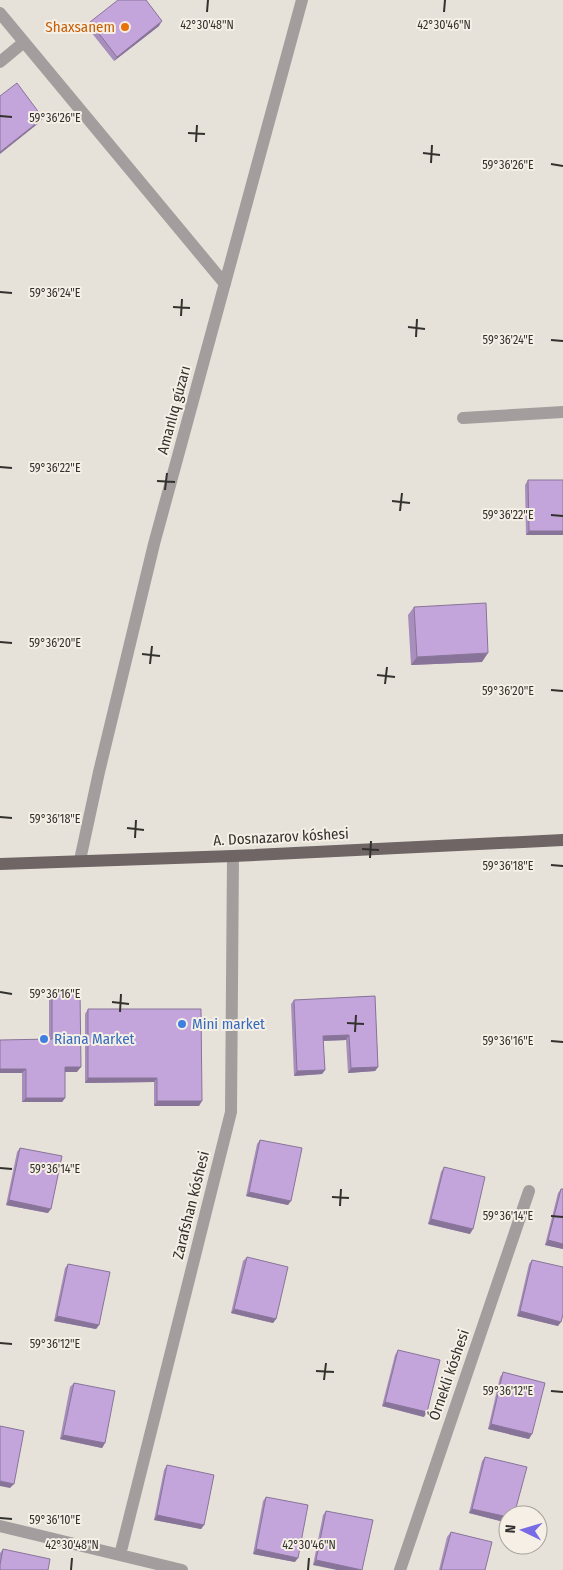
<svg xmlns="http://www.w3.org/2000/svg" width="563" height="1570" viewBox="0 0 563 1570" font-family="'Fira Sans Condensed',sans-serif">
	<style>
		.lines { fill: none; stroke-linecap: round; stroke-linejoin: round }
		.minor { stroke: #a39e9d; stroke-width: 12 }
		.major { stroke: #6e6564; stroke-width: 12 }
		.wall { fill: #a88ebc }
		.shaded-wall { fill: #887499 }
		.building { fill: #c3a5db; stroke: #887499 }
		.ticks { fill: none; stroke: #33312e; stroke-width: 2 }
		.food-dot { fill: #e8710a; stroke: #f5efe6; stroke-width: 2 }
		.shop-dot { fill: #3f7fe0; stroke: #f5efe6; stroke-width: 2 }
		.labels { text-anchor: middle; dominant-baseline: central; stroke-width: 4; stroke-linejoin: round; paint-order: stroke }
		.food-label { font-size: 15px; fill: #c56008; stroke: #f5efe6; text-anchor: end }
		.street-label { font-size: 15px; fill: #33312e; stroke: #f5efe6 }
		.shop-label { font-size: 15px; fill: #366cbe; stroke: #f5efe6; text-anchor: start }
		.ticks-label { font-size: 12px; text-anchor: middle; fill: #33312e; stroke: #f5efe6; stroke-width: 4; stroke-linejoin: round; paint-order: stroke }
	</style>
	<rect width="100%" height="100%" fill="#e7e2d9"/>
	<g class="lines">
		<path class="minor" d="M 0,13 L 225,284
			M 0,62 L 24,42
			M 463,418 L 563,412
			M 80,860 L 99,772 L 154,544 L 302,0
			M 0,1526 L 182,1570
			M 120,1555 L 231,1112 L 233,856
			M 400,1570 L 529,1191"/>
		<path class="major" d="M 0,864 L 233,856 L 563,840"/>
	</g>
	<path class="wall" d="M 90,22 L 159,26 L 114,61 L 87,27 Z
		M 528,480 L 563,535 L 526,535 L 525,485 Z
		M 414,607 L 482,662 L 411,665 L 408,615 Z
		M 52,992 L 77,1072 L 65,1072 L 65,1098 L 62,1102 L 22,1102 L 22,1073 L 0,1073 L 49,1039 L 49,997 Z
		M 375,996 L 378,1067 L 375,1071 L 348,1073 L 346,1040 L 323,1041 L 325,1070 L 322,1074 L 294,1076 L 291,1004 L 294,1000 Z
		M 88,1009 L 199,1106 L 154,1106 L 154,1082 L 85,1083 L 85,1014 Z
		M 260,1140 L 288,1205 L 246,1196 L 257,1144 Z
		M 20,1148 L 48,1213 L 6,1205 L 17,1152 Z
		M 444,1167 L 470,1234 L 428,1224 L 441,1172 Z
		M 561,1189 L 563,1189 L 563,1249 L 545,1245 L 558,1193 Z
		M 247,1257 L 276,1319 L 273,1323 L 231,1313 L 243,1261 Z
		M 532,1260 L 558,1326 L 517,1316 L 529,1264 Z
		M 68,1264 L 99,1325 L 96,1329 L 54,1321 L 65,1268 Z
		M 398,1350 L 424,1417 L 382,1406 L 395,1355 Z
		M 503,1373 L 529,1439 L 488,1429 L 500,1377 Z
		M 74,1383 L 105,1443 L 102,1448 L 60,1439 L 70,1387 Z
		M 485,1457 L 508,1515 L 508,1523 L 469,1513 L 482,1461 Z
		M 167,1465 L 204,1525 L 201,1529 L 154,1520 L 164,1470 Z
		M 266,1497 L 295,1562 L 253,1554 L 263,1501 Z
		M 326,1511 L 362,1570 L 313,1565 L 323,1515 Z
		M 451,1532 L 485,1570 L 439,1570 L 447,1537 Z
		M 3,1549 L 0,1570 L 0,1553 Z"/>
	<path class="shaded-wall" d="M 162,21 L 159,26 L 114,61 L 117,57 Z
		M 43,118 L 40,122 L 0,154 L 0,152 Z
		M 529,531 L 563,531 L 563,535 L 526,535 Z
		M 488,653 L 482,662 L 411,665 L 417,657 Z
		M 349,1035 L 346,1040 L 320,1041 L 323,1036 Z
		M 65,1067 L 81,1067 L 77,1072 L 62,1072 Z
		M 378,1067 L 375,1071 L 348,1073 L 351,1068 Z
		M 0,1069 L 26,1069 L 22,1073 L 0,1073 Z
		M 325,1070 L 322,1074 L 294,1076 L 297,1071 Z
		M 88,1078 L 157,1078 L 154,1082 L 85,1083 Z
		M 26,1098 L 65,1098 L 62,1102 L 22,1102 Z
		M 157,1101 L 202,1101 L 199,1106 L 154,1106 Z
		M 249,1192 L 291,1201 L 288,1205 L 246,1196 Z
		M 9,1200 L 51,1209 L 48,1213 L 6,1205 Z
		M 431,1219 L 473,1229 L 470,1234 L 428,1224 Z
		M 548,1240 L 563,1244 L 563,1249 L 545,1245 Z
		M 234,1309 L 276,1319 L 273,1323 L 231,1313 Z
		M 520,1311 L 561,1322 L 558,1326 L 517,1316 Z
		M 57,1316 L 99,1325 L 96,1329 L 54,1321 Z
		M 385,1402 L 427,1412 L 424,1417 L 382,1406 Z
		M 491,1424 L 532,1434 L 529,1439 L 488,1429 Z
		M 63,1435 L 105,1443 L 102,1448 L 60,1439 Z
		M 0,1481 L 14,1484 L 10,1488 L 0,1486 Z
		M 472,1509 L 508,1517 L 508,1523 L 469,1513 Z
		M 157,1515 L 204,1525 L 201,1529 L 154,1520 Z
		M 256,1549 L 298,1558 L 295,1562 L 253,1554 Z
		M 316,1560 L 362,1570 L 337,1570 L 313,1565 Z"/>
	<path class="building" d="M 118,0 L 146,0 L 162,21 L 117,57 L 90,22 Z
		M 17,83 L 43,118 L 0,152 L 0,96 Z
		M 528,480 L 563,480 L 563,531 L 529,531 Z
		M 486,603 L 488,653 L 417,657 L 414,607 Z
		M 52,992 L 80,992 L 81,1067 L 65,1067 L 65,1098 L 26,1098 L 26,1069 L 0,1069 L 0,1040 L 52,1039 Z
		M 375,996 L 378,1067 L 351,1068 L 349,1035 L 323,1036 L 325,1070 L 297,1071 L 294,1000 Z
		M 88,1009 L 201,1009 L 202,1101 L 157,1101 L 157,1078 L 88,1078 Z
		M 260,1140 L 302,1148 L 291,1201 L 249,1192 Z
		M 20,1148 L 62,1156 L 51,1209 L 9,1200 Z
		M 444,1167 L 485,1177 L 473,1229 L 431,1219 Z
		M 561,1189 L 563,1189 L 563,1244 L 548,1240 Z
		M 247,1257 L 288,1267 L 276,1319 L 234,1309 Z
		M 532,1260 L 563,1267 L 563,1314 L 561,1322 L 520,1311 Z
		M 68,1264 L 110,1272 L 99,1325 L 57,1316 Z
		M 398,1350 L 440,1360 L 427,1412 L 385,1402 Z
		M 503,1372 L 545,1383 L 532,1434 L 491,1424 Z
		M 74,1383 L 115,1391 L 105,1443 L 63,1435 Z
		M 0,1426 L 24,1431 L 14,1484 L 0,1481 Z
		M 485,1457 L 527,1467 L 514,1515 L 508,1515 L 508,1517 L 472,1509 Z
		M 167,1465 L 214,1475 L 204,1525 L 157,1515 Z
		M 266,1497 L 308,1505 L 298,1558 L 256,1549 Z
		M 326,1511 L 373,1520 L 362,1570 L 316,1560 Z
		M 451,1532 L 492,1542 L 485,1570 L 441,1570 Z
		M 3,1549 L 50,1559 L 48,1570 L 0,1570 L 0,1565 Z"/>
	<path class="ticks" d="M 207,12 L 208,0M 444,12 L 445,0M 0,116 L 12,117M 188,133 L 205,134M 196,142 L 197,125M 423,153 L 440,155M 431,163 L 432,145M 551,164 L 563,166M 0,292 L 12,293M 173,307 L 190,308M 181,316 L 182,299M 408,327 L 425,329M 416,337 L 417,319M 551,340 L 563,341M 0,467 L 12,468M 157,481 L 175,482M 165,490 L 167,473M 392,501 L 410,503M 400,511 L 402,493M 551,515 L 563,516M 0,642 L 12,643M 142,654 L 160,656M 150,664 L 152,646M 377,675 L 395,677M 385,684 L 387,667M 551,690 L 563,691M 0,817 L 12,818M 127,828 L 144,830M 135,838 L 136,820M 362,849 L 379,850M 370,858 L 371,841M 551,865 L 563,866M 0,992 L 12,994M 112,1002 L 129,1004M 120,1012 L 121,994M 347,1023 L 364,1024M 355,1032 L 356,1015M 551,1041 L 563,1042M 0,1168 L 12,1169M 332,1197 L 349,1198M 340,1206 L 341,1189M 551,1216 L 563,1217M 0,1343 L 12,1344M 316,1371 L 334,1372M 324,1380 L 326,1363M 551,1391 L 563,1392M 0,1518 L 12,1519M 71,1570 L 72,1558M 308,1570 L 309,1558"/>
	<circle class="food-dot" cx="125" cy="27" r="5"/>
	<g class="shop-dot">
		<circle cx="182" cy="1024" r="5"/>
		<circle cx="44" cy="1039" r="5"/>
	</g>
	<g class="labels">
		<g class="food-label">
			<text x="115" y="27">Shaxsanem</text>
		</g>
		<g class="street-label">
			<text transform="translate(174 410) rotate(-75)">Amanlıq gúzarı</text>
			<text transform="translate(281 837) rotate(-3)">A. Dosnazarov kóshesi</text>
			<text transform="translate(191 1205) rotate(-76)">Zarafshan kóshesi</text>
			<text transform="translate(449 1375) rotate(-71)">Órnekli kóshesi</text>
		</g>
		<g class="shop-label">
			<text x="192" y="1024">Mini market</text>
			<text x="54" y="1039">Riana Market</text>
		</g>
	</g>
	<g class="ticks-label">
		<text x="207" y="29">42°30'48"N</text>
		<text x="444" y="29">42°30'46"N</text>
		<text x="55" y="122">59°36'26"E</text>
		<text x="508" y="169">59°36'26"E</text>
		<text x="55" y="297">59°36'24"E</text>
		<text x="508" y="344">59°36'24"E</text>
		<text x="55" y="472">59°36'22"E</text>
		<text x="508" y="519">59°36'22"E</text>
		<text x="55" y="647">59°36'20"E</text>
		<text x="508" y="695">59°36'20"E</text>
		<text x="55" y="823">59°36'18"E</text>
		<text x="508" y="870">59°36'18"E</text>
		<text x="55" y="998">59°36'16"E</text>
		<text x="508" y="1045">59°36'16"E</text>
		<text x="55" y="1173">59°36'14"E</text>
		<text x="508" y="1220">59°36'14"E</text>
		<text x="55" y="1348">59°36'12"E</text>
		<text x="508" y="1395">59°36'12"E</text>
		<text x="55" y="1524">59°36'10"E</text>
		<text x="72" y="1549">42°30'48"N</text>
		<text x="309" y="1549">42°30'46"N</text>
	</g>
	<g transform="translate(523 1530) rotate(275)"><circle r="24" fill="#f5efe6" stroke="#a7a39c"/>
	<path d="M0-4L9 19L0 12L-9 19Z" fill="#776ae5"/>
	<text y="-8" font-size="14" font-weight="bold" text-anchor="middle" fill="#33312e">N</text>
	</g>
</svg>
